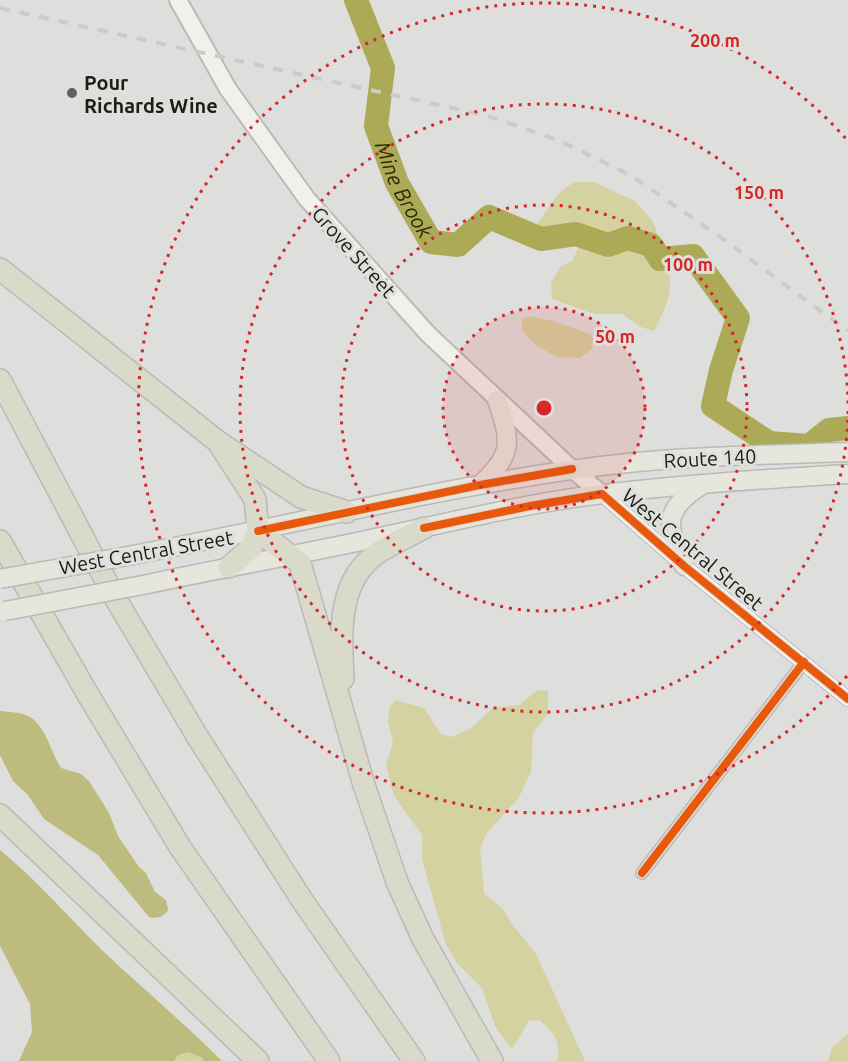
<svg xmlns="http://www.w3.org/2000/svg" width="848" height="1061" viewBox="0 0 848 1061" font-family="Ubuntu,sans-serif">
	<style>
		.green { fill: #d4d2a1 }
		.forest { fill: #bdbb7d }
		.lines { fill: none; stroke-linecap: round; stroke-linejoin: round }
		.river { stroke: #acaa57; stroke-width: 24 }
		.minor-casing { stroke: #babab9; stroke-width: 14 }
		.tertiary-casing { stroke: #babab9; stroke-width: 16 }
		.secondary-casing { stroke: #babab9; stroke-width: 20 }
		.primary-casing { stroke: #b9b9b8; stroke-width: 21 }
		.motorway-casing { stroke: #b9b9b8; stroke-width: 24 }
		.minor { stroke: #fafafa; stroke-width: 10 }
		.tertiary { stroke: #fafafa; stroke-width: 14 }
		.secondary { stroke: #f1f0eb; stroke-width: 16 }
		.primary { stroke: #e6e6dd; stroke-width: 18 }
		.motorway { stroke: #dadacb; stroke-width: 21 }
		.rail { stroke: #cbcbca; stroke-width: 4; stroke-dasharray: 10 10; stroke-linecap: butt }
		.primary-bridge-casing { stroke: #b9b9b8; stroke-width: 21; stroke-linecap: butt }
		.primary-bridge { stroke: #e6e6dd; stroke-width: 18 }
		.cycleway-casing { stroke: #dfdfdb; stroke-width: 11 }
		.cycleway { stroke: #e8590c; stroke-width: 8 }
		.ring { fill: none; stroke: #d62828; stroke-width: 3; stroke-dasharray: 3 6 }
		.poi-dot { fill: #60605f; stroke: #dfdfdb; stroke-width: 2 }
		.labels { text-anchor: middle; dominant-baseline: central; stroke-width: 6; stroke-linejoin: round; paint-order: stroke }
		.poi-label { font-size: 20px; font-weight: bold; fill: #1c1c1b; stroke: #dfdfdb; text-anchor: start }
		.street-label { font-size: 20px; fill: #1c1c1b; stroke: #dfdfdb }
		.water-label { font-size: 21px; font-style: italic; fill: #2d2b00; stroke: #dfdfdb }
		.centre { fill: #d62828; stroke: #dfdfdb; stroke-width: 3 }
		.ring-label { font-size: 18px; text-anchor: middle; font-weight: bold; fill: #d62828; stroke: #dfdfdb; stroke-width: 6; stroke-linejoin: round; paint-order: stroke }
	</style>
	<rect width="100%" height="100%" fill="#dededc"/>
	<path class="green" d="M 574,182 L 594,182 L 635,201 L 651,219 L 656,229 L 659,241 L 645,259 L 649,266 L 668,272 C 675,292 663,313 654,331 L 641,327 L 622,314 L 594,314 L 552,299 L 551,283 L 561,266 L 572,261 L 578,249 C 573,237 554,237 542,234 L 537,224 L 559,193 Z
		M 528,316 L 553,321 L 590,334 L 593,339 L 592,349 L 580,358 L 556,357 L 534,344 L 522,330 L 522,320 Z
		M 538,690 L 548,691 L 548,713 L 533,733 L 531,772 L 519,797 L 487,833 L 480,848 L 484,893 L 503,909 L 513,925 L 536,954 L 585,1061 L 557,1061 C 562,1041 553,1032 539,1020 L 529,1021 L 512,1049 L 496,1028 L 482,988 L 456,962 L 446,945 L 422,859 L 422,835 L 394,796 L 386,765 L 393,742 L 388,721 L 390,706 L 396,700 L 424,708 L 441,734 L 452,737 L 470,729 L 493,708 L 519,705 Z
		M 848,1034 L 848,1061 L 828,1061 L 832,1048 Z
		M 187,1052 L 201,1057 L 204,1061 L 174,1061 L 177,1056 Z"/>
	<path class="forest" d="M 0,711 C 9,712 20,712 28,716 C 46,725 51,753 61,768 L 81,774 L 89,781 L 109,813 L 118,836 L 139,867 L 146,873 L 155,892 L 166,900 L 168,910 C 164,917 157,919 149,917 L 98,855 L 44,819 L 28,795 L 13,781 L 0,755 Z
		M 0,850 C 38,881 69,918 104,952 C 143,989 184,1023 222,1061 L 204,1061 L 201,1057 L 187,1052 L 177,1056 L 174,1061 L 19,1061 L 32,1032 L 30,1004 L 0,946 Z"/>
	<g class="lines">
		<path class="river" id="s1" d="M 356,0 L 383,68 L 376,126 L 397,183 L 431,242 L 458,245 L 489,217 L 541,239 L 576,234 L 608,245 L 628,238 L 651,245 L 660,259 L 693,256 L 738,318 L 721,370 L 713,406 L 769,443 L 809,446 L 829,430 L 848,428"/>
		<defs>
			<path id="minor" d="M 642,873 L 804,662"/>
			<path id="tertiary" d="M 602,494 L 684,566 L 848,699"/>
			<path id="secondary" d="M 178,0 L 228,89 L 307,199 L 428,334 L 572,469 L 602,494"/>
			<path id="primary" d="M 480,485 C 514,453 511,442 497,400
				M 133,555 C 279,528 424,491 571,470 C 663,456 756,455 848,452
				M 684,566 C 667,526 661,511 702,485
				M 148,584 C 222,568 297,555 371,539 C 448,523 525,503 603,494 C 684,484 766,479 848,474"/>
			<path id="motorway" d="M 0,269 L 217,441 L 301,497 L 347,512
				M 0,380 L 114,596 L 197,736 L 302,900 L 414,1061
				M 221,447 L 255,499 L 258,531 L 251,548 L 229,567
				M 258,531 L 300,563 L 364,785 L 397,882 L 423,939 L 492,1061
				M 0,541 L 90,698 L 180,847 L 329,1061
				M 343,679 C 341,635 336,580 379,552 C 393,543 409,536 424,528
				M 0,815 L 258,1061"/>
		</defs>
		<use href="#minor" class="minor-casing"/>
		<use href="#tertiary" class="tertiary-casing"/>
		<use href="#secondary" class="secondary-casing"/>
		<use href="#primary" class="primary-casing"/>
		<use href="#motorway" class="motorway-casing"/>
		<use href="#minor" class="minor"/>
		<use href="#tertiary" class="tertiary"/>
		<use href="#secondary" class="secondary"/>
		<use href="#primary" class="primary"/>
		<use href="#motorway" class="motorway"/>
		<path class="rail" d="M 0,8 L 488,116 L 560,141 L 632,176 L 720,237 L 848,331"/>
		<defs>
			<path id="primary-bridge" d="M 0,579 L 133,555
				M 5,611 L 148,584"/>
		</defs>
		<use href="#primary-bridge" class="primary-bridge-casing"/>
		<use href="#primary-bridge" class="primary-bridge"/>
		<defs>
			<path id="cycleway" d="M 424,528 L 530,506 L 602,494 L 684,566 L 848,699
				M 258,531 L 480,485 L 572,469
				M 642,873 L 804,662"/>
		</defs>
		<use href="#cycleway" class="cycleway-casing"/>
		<use href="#cycleway" class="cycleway"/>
	</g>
	<circle cx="544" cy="408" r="101" fill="#d62828" fill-opacity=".12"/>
	<g class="ring">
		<circle cx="544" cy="408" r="101"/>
		<circle cx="544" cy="408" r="203"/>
		<path d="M848 411A304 304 0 1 1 848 405"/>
		<path d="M847 676A405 405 0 1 1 847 140"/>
	</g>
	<circle class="poi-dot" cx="72" cy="93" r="6"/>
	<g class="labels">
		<g class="poi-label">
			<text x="84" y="82">Pour<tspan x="84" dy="23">Richards Wine</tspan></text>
		</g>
		<g class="street-label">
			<text transform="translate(354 252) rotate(48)">Grove Street</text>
			<text transform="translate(710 458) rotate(-3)">Route 140</text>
			<text transform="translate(693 549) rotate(40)">West Central Street</text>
			<text transform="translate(146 552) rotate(-10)">West Central Street</text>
		</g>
		<g class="water-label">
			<text stroke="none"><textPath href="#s1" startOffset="201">Mine Brook</textPath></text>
		</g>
	</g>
	<circle cx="544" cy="408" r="9" class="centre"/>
	<g class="ring-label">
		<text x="715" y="47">200 m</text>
		<text x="759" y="199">150 m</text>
		<text x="688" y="271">100 m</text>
		<text x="615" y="343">50 m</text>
	</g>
</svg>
